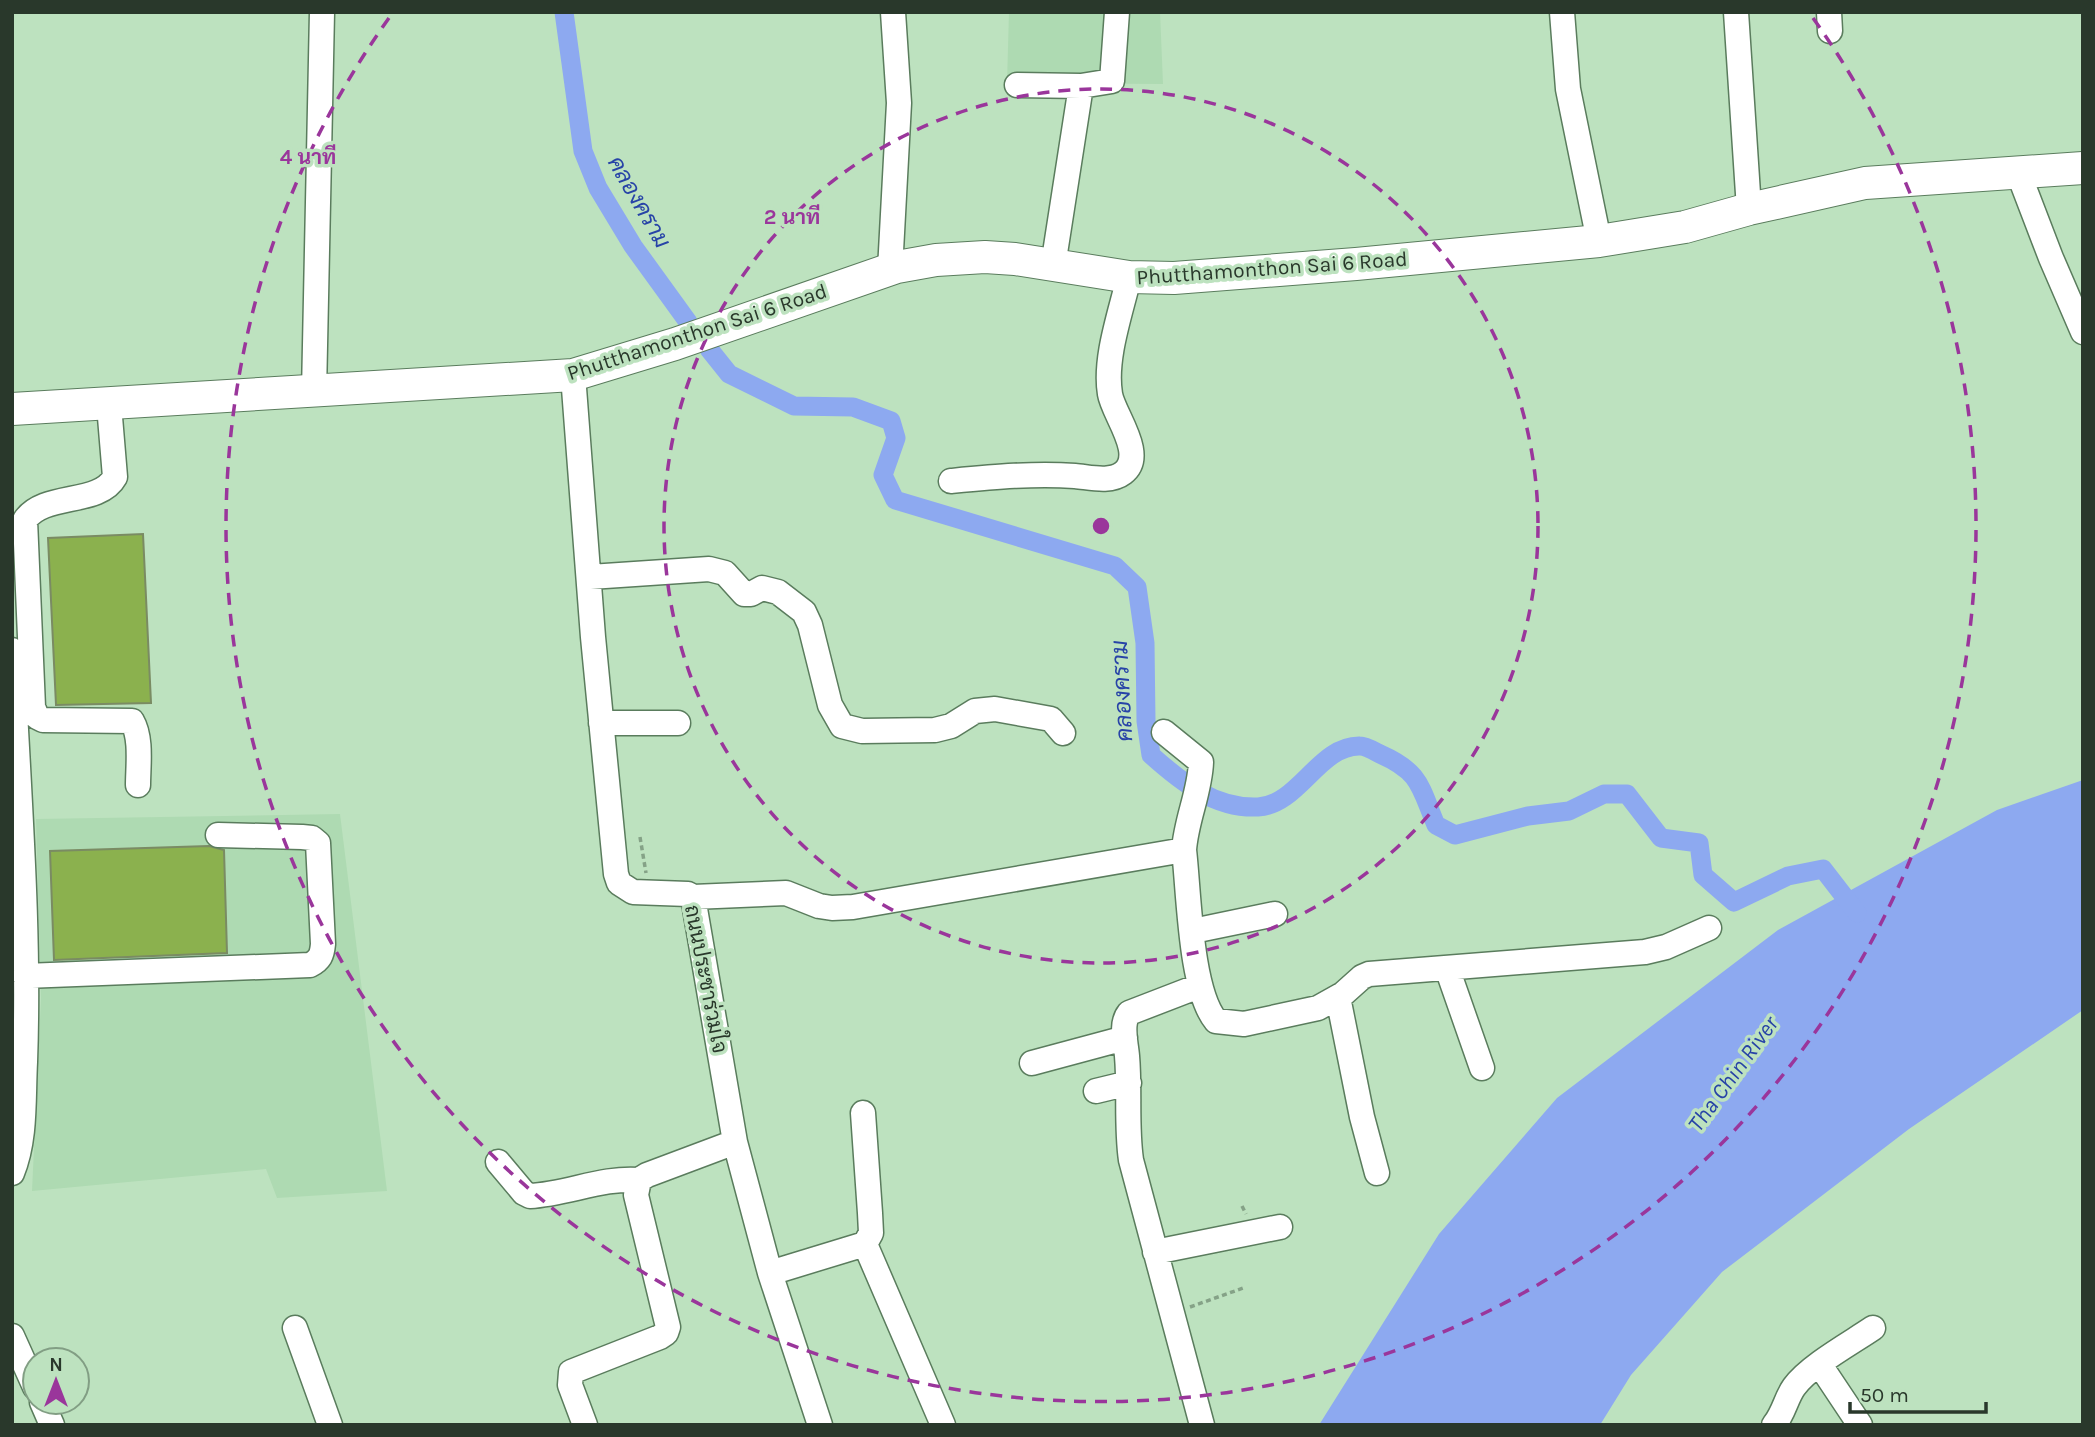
<svg xmlns="http://www.w3.org/2000/svg" width="2095" height="1437" viewBox="0 0 2095 1437" font-family="Karla,Sarabun,sans-serif">
	<style>
		.built { fill: #aedab2 }
		.water { fill: #8da9f0 }
		.lines { fill: none; stroke-linecap: round; stroke-linejoin: round }
		.canal { stroke: #8da9f0; stroke-width: 19 }
		.building { fill: #8bb14e; stroke: #7a8b63; stroke-width: 2 }
		.minor-casing { stroke: #5a7c5d; stroke-width: 27 }
		.major-casing { stroke: #5a7c5d; stroke-width: 34 }
		.path { stroke: #85a287; stroke-width: 3.5; stroke-dasharray: 5 3.5; stroke-linecap: butt }
		.minor { stroke: #fff; stroke-width: 24 }
		.major { stroke: #fff; stroke-width: 32 }
		.ring { fill: none; stroke: #9a369b; stroke-width: 3.5; stroke-dasharray: 12 9 }
		.labels { text-anchor: middle; dominant-baseline: central; stroke-width: 7; stroke-linejoin: round; paint-order: stroke }
		.street-label { font-size: 21px; fill: #29382b; stroke: #bde2bf }
		.water-label { font-size: 23px; font-style: italic; fill: #2743a7; stroke: #bde2bf }
		.centre { fill: #9a369b; stroke: #bde2bf; stroke-width: 3.5 }
		.ring-label { font-size: 21px; text-anchor: middle; font-weight: bold; fill: #9a369b; stroke: #bde2bf; stroke-width: 7; stroke-linejoin: round; paint-order: stroke }
	</style>
	<rect width="100%" height="100%" fill="#bde2bf"/>
	<path class="built" d="M 1009,12 L 1160,12 L 1163,84 L 1007,83 Z
		M 340,814 L 387,1191 L 277,1198 L 266,1169 L 32,1191 L 41,999 L 36,819 Z"/>
	<path class="water" d="M 2083,780 L 2083,1010 L 1909,1129 L 1722,1272 L 1631,1375 L 1600,1425 L 1319,1425 L 1439,1234 L 1557,1098 L 1778,930 L 1997,810 Z"/>
	<g class="lines">
		<path class="canal" d="M 564,12 L 583,151 L 598,188 L 633,246 L 688,322
			M 709,349 L 729,374 L 794,406 L 853,407 L 891,421 L 896,438 L 883,475 L 895,500 L 1115,566 L 1137,587 L 1145,643 L 1146,721 L 1151,755 C 1181,782 1215,809 1258,807 C 1299,805 1319,745 1360,746 C 1366,746 1374,751 1380,754 C 1421,772 1420,787 1436,825 L 1455,835 L 1528,816 L 1569,811 L 1604,794 L 1627,794 L 1661,838 L 1699,843 L 1703,875 L 1734,902 L 1788,876 L 1823,869 L 1857,913"/>
	</g>
	<path class="building" d="M 143,534 L 151,703 L 56,705 L 48,538 Z
		M 209,846 L 224,850 L 227,953 L 54,960 L 50,851 Z"/>
	<g class="lines">
		<defs>
			<path id="minor" d="M 1562,12 L 1568,89 L 1599,241
				M 1736,12 L 1749,209
				M 1829,12 L 1830,31
				M 1017,85 L 1081,86 L 1112,81 L 1117,12
				M 2018,172 L 2051,258 L 2083,332
				M 1053,266 L 1081,86
				M 890,270 L 899,103 L 893,12
				M 573,375 L 593,637 L 616,874 L 619,883 L 633,892 L 688,894 L 693,897 L 735,1142 L 647,1175 L 639,1180 L 636,1195 L 668,1327 L 666,1333 L 660,1337 L 571,1372 L 570,1385 L 585,1425
				M 314,393 L 322,12
				M 109,405 L 115,477 C 99,506 44,492 25,520 L 33,707 L 37,717 L 43,720 L 132,721 C 142,738 138,766 138,785
				M 951,481 C 993,477 1034,473 1075,476 C 1089,477 1110,483 1123,473 C 1147,455 1113,414 1110,394 C 1104,358 1121,312 1129,277
				M 590,577 L 709,569 L 725,573 L 744,594 L 751,594 L 762,588 L 778,592 L 804,612 L 810,625 L 830,705 L 842,726 L 862,731 L 935,730 L 951,726 L 975,711 L 995,709 L 1051,719 L 1063,733
				M 12,650 C 18,787 30,925 25,1062 C 23,1099 26,1139 12,1173
				M 601,723 L 678,723
				M 1164,732 L 1201,762 C 1200,792 1186,820 1184,850 C 1189,892 1190,990 1216,1021 L 1244,1024 L 1318,1008 L 1343,994 L 1362,977 L 1369,974 L 1645,952 L 1666,947 L 1709,928
				M 693,897 L 786,893 L 819,906 L 832,908 L 853,907 L 1184,850
				M 1193,931 L 1275,914
				M 1447,968 L 1482,1068
				M 25,976 L 310,965 C 320,960 322,955 323,944 L 318,843 L 312,838 L 302,837 L 218,835
				M 1199,986 L 1129,1013 C 1120,1024 1126,1042 1127,1056 C 1130,1090 1126,1126 1131,1160 L 1202,1425
				M 1338,997 L 1362,1117 L 1377,1173
				M 1032,1063 L 1125,1038
				M 1096,1091 L 1129,1083
				M 863,1113 L 870,1213 L 871,1233 L 865,1244
				M 735,1142 L 770,1273 L 820,1425
				M 498,1162 L 524,1193 L 530,1196 C 567,1194 603,1177 639,1180
				M 1155,1252 L 1280,1227
				M 770,1273 L 865,1244 L 943,1425
				M 295,1328 L 330,1425
				M 12,1336 L 35,1387
				M 1820,1365 L 1860,1425
				M 42,1402 L 52,1425
				M 1774,1425 C 1784,1413 1786,1398 1794,1387 C 1809,1366 1851,1343 1873,1328"/>
			<path id="major" d="M 12,409 L 573,375 L 675,344 L 897,267 L 936,260 L 985,257 L 1015,259 L 1129,277 L 1174,278 L 1356,264 L 1599,241 L 1685,227 L 1749,209 L 1865,183 L 2083,168"/>
		</defs>
		<use href="#minor" class="minor-casing"/>
		<use href="#major" class="major-casing"/>
		<path class="path" d="M 640,837 L 646,873
			M 1242,1206 L 1246,1214
			M 1190,1307 L 1246,1287"/>
		<use href="#minor" class="minor"/>
		<use href="#major" class="major"/>
	</g>
	<g class="ring">
		<circle cx="1101" cy="526" r="437"/>
		<path d="M1813 18A875 875 0 1 1 389 18"/>
	</g>
	<g class="labels">
		<g class="street-label">
			<text transform="translate(1272 268) rotate(-4)">Phutthamonthon Sai 6 Road</text>
			<text transform="translate(697 332) rotate(-18)">Phutthamonthon Sai 6 Road</text>
			<text transform="translate(706 979) rotate(79)">ถนนประชาร่วมใจ</text>
		</g>
		<g class="water-label">
			<text transform="translate(639 202) rotate(60)">คลองคราม</text>
			<text transform="translate(1122 691) rotate(-93)">คลองคราม</text>
			<text transform="translate(1733 1074) rotate(-54)">Tha Chin River</text>
		</g>
	</g>
	<circle cx="1101" cy="526" r="10" class="centre"/>
	<g class="ring-label">
		<text x="308" y="164">4 นาที</text>
		<text x="792" y="224">2 นาที</text>
	</g>
	<rect width="2095" height="1437" fill="none" stroke="#29382b" stroke-width="28"/>
	<g transform="translate(56 1381)"><circle r="33" fill="#bde2bf" stroke="#829e84" stroke-width="2"/>
	<path d="M0-5L12 26L0 18L-12 26Z" fill="#9a369b"/>
	<text y="-10" font-size="19" font-weight="bold" text-anchor="middle" fill="#29382b">N</text>
	</g>
	<path d="M1850 1402v10h136v-10" fill="none" stroke="#29382b" stroke-width="3.5"/>
	<text x="1860" y="1402" font-size="21" fill="#29382b" stroke="#bde2bf" stroke-width="5" paint-order="stroke">50 m</text>
</svg>
